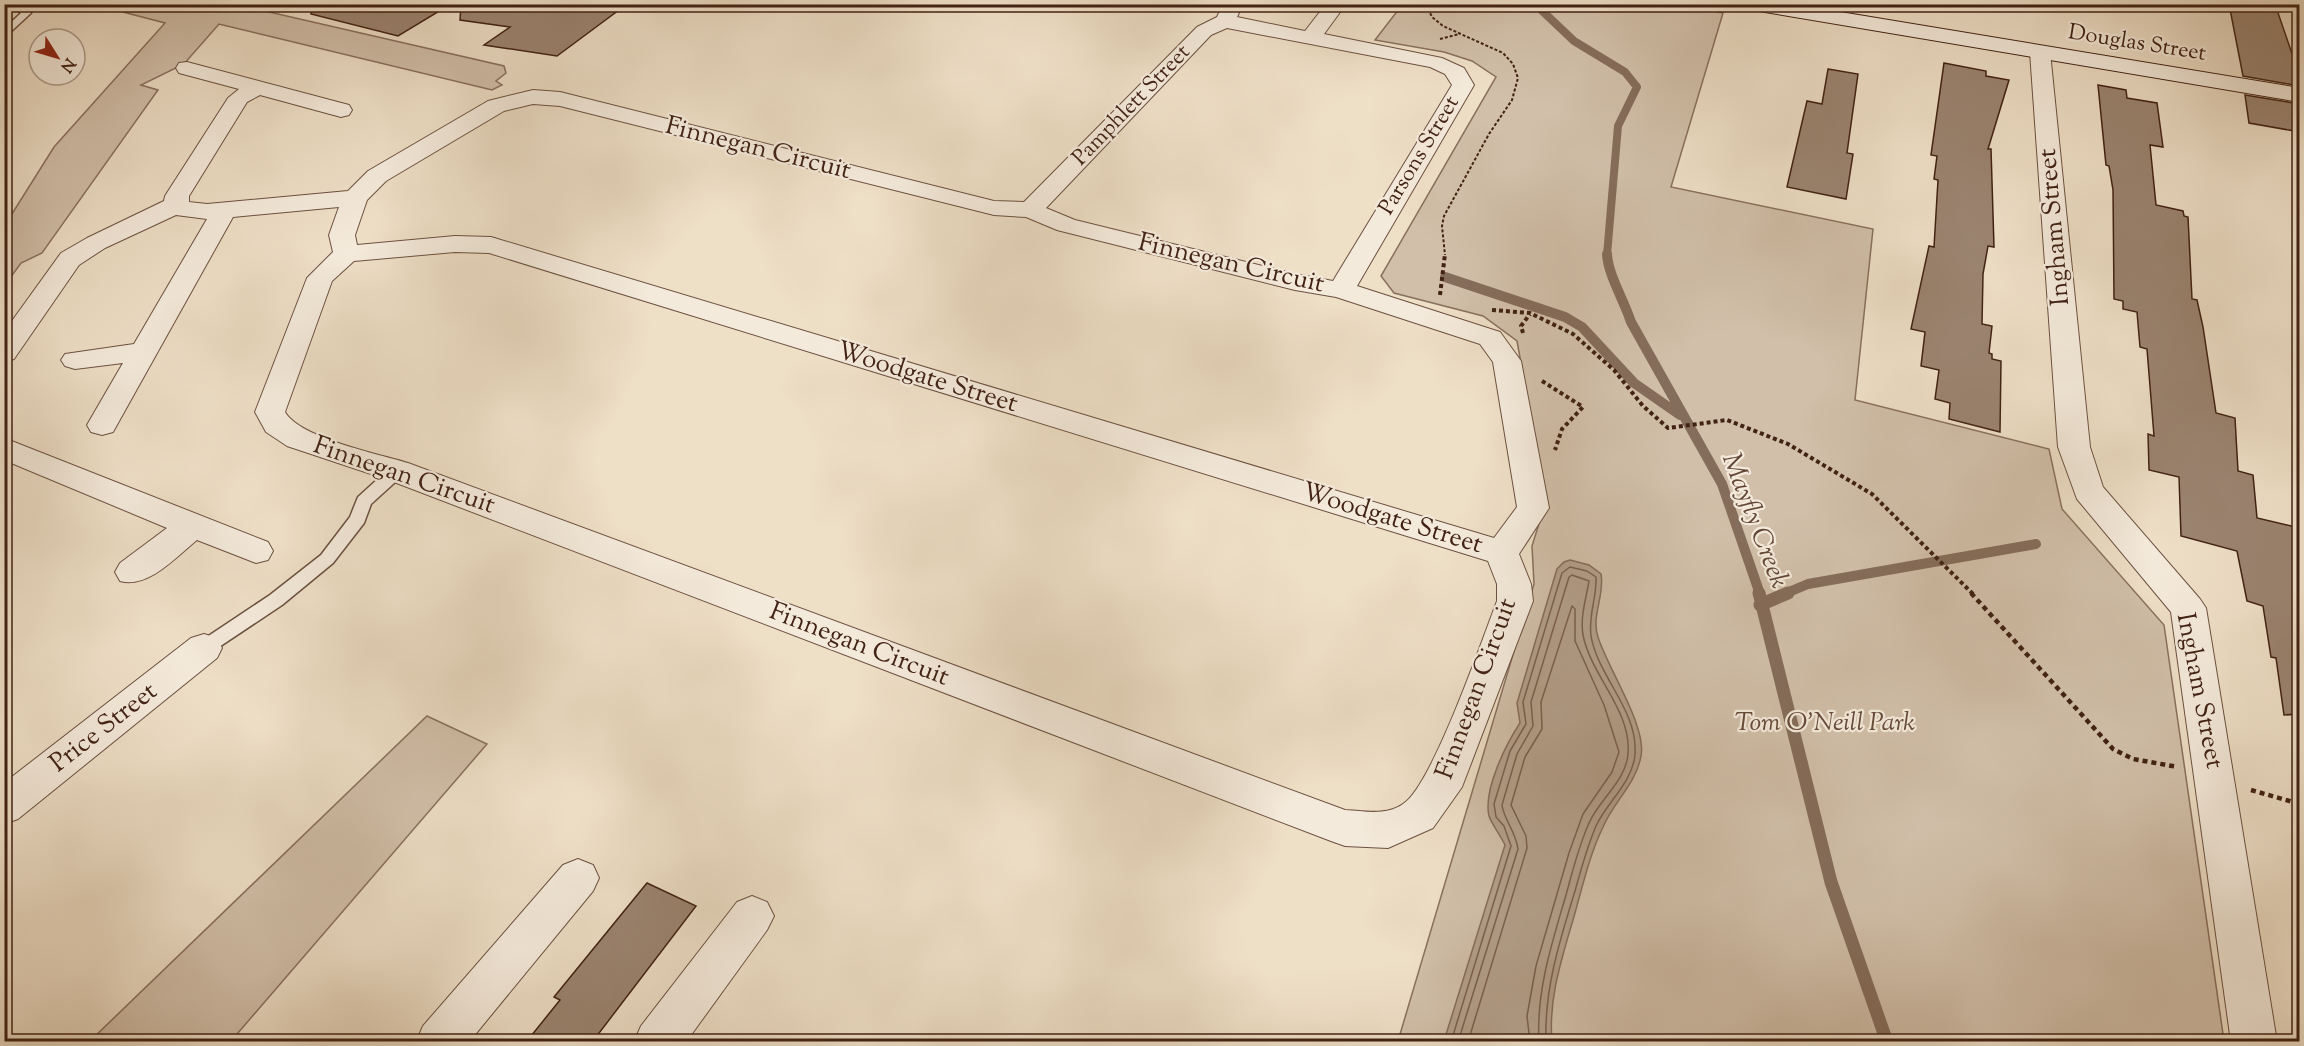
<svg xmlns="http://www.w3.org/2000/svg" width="2304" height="1046" viewBox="0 0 2304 1046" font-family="'Sorts Mill Goudy',serif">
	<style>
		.green { fill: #d1bfa9; stroke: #89705e; stroke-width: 1.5 }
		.water { fill: #b39f8a; stroke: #856d5b; stroke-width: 1.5 }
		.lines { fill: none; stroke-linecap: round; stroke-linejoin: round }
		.shore { stroke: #7a604f; stroke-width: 1.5 }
		.stream-far2 { stroke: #856d5b; stroke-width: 8 }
		.stream-far1 { stroke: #856d5b; stroke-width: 10 }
		.stream { stroke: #856d5b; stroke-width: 13 }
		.building { fill: #9b8471; stroke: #412214; stroke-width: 1.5 }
		.lane-casing { stroke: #6c5141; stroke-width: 3 }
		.street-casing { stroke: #6c5141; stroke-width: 2 }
		.secondary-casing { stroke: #412214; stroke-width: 2 }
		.path-far2 { stroke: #412214; stroke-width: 2; stroke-dasharray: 3 2; stroke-linecap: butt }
		.path-far1 { stroke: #412214; stroke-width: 4; stroke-dasharray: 4 3; stroke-linecap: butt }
		.path { stroke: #412214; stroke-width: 4.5; stroke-dasharray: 5 4; stroke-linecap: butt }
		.lane { fill: #f4eadb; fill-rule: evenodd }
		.street { fill: #f4eadb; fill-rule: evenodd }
		.secondary { fill: #f4eadb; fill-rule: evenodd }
		.labels { text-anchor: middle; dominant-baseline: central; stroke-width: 4.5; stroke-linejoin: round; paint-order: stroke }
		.far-street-label { font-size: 22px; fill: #412214; stroke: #f4eadb }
		.street-label { font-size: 26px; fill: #412214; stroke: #f4eadb }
		.park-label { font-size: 26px; font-style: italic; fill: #654939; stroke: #f4eadb }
		.water-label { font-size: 27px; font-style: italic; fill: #634837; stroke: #f4eadb }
	</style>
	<rect width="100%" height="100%" fill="#eedfc7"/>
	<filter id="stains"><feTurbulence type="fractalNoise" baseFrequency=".00333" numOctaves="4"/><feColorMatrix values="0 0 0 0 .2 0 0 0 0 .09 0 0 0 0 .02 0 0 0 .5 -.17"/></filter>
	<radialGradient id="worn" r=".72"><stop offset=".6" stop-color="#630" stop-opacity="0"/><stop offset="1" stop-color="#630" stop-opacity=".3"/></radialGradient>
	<path class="green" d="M 1674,4 L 1723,13 L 1671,187 L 1873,229 L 1855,400 L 2049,449 L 2062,509 L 2164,625 L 2224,1041 L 1398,1041 L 1534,584 L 1532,546 L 1546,501 L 1517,341 L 1483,316 L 1394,293 L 1381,276 L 1496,77 L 1472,61 L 1444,52 L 1375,40 L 1402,5 Z
		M 96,5 L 239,5 L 504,66 L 506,73 L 496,81 L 502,85 L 492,90 L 219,24 L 184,64 L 141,85 L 158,90 L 42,253 L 21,263 L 5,285 L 5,225 L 54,147 L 165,23 Z
		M 427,716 L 487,744 L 231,1041 L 90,1041 Z"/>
	<path class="water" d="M 1570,560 L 1589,565 L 1601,574 C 1605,595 1591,616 1598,637 C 1607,667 1647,726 1641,756 C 1636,784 1614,801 1603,827 C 1590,854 1583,884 1575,913 C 1563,955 1548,997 1552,1041 L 1444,1041 L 1505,845 C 1501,836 1491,823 1489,816 C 1483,790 1506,744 1520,723 L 1517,703 L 1557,569 L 1564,562 Z"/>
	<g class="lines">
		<path class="shore" d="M 1451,1042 L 1511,846 L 1504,826 L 1496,817 L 1494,804 L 1510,751 L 1526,724 L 1523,702 L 1562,573 L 1570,567 L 1587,571 L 1596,577 C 1597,597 1588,616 1591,636 C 1598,677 1638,710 1635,754 C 1633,782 1607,802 1596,826 C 1587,847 1581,869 1575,891 C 1560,940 1544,989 1546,1042
			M 1458,1042 L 1518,849 C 1516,832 1504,820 1502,805 L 1517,754 L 1533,726 L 1531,702 L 1569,577 L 1572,575 L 1589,581 C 1586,599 1580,617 1583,635 C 1591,676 1632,711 1628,754 C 1626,780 1601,798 1590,821 C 1579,844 1573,870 1566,895 C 1552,943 1536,991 1539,1042
			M 1468,1042 L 1527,848 L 1526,836 L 1511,805 L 1525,757 L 1542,729 L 1541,702 L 1572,606 L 1575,609 L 1575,641 L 1604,705 L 1619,752 L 1612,772 L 1583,814 L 1569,853 L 1536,966 L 1527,1016 L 1530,1042"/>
		<path class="stream-far2" d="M 1535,4 L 1574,41 L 1625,72 L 1637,87 L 1618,126 L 1607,255"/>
		<path class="stream-far1" d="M 1607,254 C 1608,275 1624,300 1631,322 L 1722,484 L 1760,594
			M 1445,277 L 1565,317 L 1582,327 L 1634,383 L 1680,415
			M 1784,594 L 1808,584 L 2036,544"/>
		<path class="stream" d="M 1759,593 L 1831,882 L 1887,1042
			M 1760,605 L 1788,593"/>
	</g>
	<path class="building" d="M 312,4 L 451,4 L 398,36 L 311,14 Z
		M 461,4 L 627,4 L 557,56 L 484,45 L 510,27 L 460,20 Z
		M 2229,4 L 2275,4 L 2300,77 L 2300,86 L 2243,76 Z
		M 1944,63 L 1986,71 L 1986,76 L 2009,80 L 1988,149 L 1991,149 L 1994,247 L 1988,246 L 1983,274 L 1982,324 L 1992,326 L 1989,353 L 1992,354 L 1992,359 L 2001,361 L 2000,432 L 1949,419 L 1950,403 L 1935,399 L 1939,370 L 1921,366 L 1925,332 L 1911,329 L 1929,246 L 1934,247 L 1938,180 L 1934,179 L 1937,156 L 1931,155 Z
		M 1828,69 L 1858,74 L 1847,153 L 1853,154 L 1846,199 L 1787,187 L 1807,101 L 1822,104 Z
		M 2098,85 L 2126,90 L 2127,98 L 2157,103 L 2163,147 L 2150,145 L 2156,205 L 2183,211 L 2184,216 L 2188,217 L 2192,299 L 2197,300 L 2203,327 L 2216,413 L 2235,418 L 2238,471 L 2253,475 L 2257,518 L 2300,528 L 2300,714 L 2284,715 L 2276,658 L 2271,657 L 2263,606 L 2247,601 L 2237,551 L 2181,536 L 2179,477 L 2149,470 L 2148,434 L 2154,436 L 2147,349 L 2140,347 L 2137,312 L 2123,309 L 2123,301 L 2114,299 L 2113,190 L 2109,166 L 2106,165 Z
		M 2245,95 L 2300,104 L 2300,132 L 2249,123 Z
		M 647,883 L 696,906 L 593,1041 L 527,1041 L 560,1000 L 554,997 Z"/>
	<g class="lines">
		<defs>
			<path id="lane" d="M 9,4 L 26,5 L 31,13 L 4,38 L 4,29 L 21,13 Z
				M 397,466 L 405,471 L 403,475 L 371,504 L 364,523 L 333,563 L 282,605 L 210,653 L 198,653 L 195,648 L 198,643 L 270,595 L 321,555 L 350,517 L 358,497 L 391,467 Z"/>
			<path id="street" d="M 1223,4 L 1243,4 L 1237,17 L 1305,31 L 1326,4 L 1346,4 L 1324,34 L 1442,58 L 1464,68 L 1474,85 L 1357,286 L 1500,332 L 1521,361 L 1549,508 L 1519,554 L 1531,584 L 1533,601 L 1462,787 L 1433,828 L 1388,848 L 1345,846 L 1331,841 L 386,479 L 287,446 L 266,432 L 255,412 L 307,278 L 333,252 L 329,235 L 339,207 L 233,217 L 113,432 L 102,435 L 91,432 L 87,425 L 123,363 L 75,369 L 65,366 L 61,360 L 65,354 L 134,344 L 207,219 L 176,215 L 105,248 L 79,265 L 14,359 L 4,362 L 4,332 L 61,253 L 87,238 L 164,201 L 165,196 L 228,98 L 239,89 L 179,73 L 176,68 L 179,63 L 187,62 L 349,105 L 352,110 L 349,115 L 341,117 L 260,95 L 247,102 L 189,196 L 189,202 L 207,204 L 348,191 L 368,171 L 488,101 L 533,90 L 560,92 L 994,201 L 1024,202 L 1197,27 L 1217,17 ZM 1227,28 L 1430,67 L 1445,74 L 1452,85 L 1333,281 L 1295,274 L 1075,220 L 1046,208 L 1211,35 ZM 533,104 L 560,106 L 994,215 L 1026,217 L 1057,230 L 1295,290 L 1336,297 L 1480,344 L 1493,362 L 1517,507 L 1494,538 L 491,237 L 455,236 L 357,245 L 355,235 L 367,200 L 386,181 L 504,111 ZM 455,252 L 489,253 L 1488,561 L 1497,584 L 1497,601 C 1482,640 1432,786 1403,804 C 1386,816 1365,811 1345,810 L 408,463 C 379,454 300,438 285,412 L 332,281 L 354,261 Z
				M 2040,46 L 2047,48 L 2050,52 L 2090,447 L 2103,487 L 2200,599 L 2206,608 L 2277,1042 L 2231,1042 L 2171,612 L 2077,499 L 2058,447 L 2030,52 L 2033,48 Z
				M 4,438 L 268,542 L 273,551 L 268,560 L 256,563 L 197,540 C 176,557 148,589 120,581 L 115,572 L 120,563 L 167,528 L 4,460 Z
				M 204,634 L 217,638 L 222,648 L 217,658 L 18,819 L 4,824 L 4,783 L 191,638 Z
				M 578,859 L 593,865 L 599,878 L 593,891 L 469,1042 L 416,1042 L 423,1026 L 563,865 Z
				M 752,896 L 767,902 L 774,916 L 767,930 L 686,1042 L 634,1042 L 641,1026 L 737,902 Z"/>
			<path id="secondary" d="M 1744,4 L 1792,4 L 2300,88 L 2300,102 L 1753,10 Z"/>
		</defs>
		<use href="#lane" class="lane-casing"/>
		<use href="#street" class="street-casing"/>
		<use href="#secondary" class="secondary-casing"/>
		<path class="path-far2" d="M 1426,4 L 1432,17 L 1443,26 L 1503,53 L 1513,64 L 1518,78 L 1512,100 L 1489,134 L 1444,216 L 1442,226 L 1445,255
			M 1440,39 L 1459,34"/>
		<path class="path-far1" d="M 1440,295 L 1445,254
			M 1492,310 L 1530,313 L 1573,334 L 1614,370 L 1643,406 L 1668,428 L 1727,420 L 1788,444 L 1872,494 L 1973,594
			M 1523,333 L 1521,326 L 1530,314
			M 1542,381 L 1583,407 L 1562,429 L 1555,450"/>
		<path class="path" d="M 1971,593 L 2113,749 L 2133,759 L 2178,767
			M 2251,790 L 2300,804"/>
		<use href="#lane" class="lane"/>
		<use href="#street" class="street"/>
		<use href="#secondary" class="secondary"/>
	</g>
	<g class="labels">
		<g class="far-street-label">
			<text transform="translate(2137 44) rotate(9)">Douglas Street</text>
			<text transform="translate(1132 106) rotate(-46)">Pamphlett Street</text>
			<text transform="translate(1420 156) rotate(-59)">Parsons Street</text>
		</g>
		<g class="street-label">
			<text transform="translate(758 149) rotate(14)">Finnegan Circuit</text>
			<text transform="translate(2055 227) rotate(-95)">Ingham Street</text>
			<text transform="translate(1231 264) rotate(13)">Finnegan Circuit</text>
			<text transform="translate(927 378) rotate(17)">Woodgate Street</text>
			<text transform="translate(404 476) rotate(19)">Finnegan Circuit</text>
			<text transform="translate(1392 519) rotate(17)">Woodgate Street</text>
			<text transform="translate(859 645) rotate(21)">Finnegan Circuit</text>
			<text transform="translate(1477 689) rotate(-70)">Finnegan Circuit</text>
			<text transform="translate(2199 691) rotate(79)">Ingham Street</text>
			<text transform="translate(104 728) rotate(-38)">Price Street</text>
		</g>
		<g class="park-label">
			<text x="1825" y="723">Tom O'Neill Park</text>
		</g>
		<g class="water-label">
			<text transform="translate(1754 521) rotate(69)">Mayfly Creek</text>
		</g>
	</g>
	<rect width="2304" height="1046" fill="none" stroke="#eedfc7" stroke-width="24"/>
	<rect x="6" y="6" width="2292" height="1034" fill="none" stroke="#412214" stroke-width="3"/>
	<rect x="12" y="12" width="2280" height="1022" fill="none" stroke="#412214" stroke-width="1.5"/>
	<g transform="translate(57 57) rotate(127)"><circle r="28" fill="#f4eadb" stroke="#ac9a8b" stroke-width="1.5"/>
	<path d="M0-4.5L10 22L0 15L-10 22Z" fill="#8f2418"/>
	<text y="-9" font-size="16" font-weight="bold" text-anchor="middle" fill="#412214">N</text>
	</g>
	<rect width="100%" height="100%" filter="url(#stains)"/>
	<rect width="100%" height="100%" fill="url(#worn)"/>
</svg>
